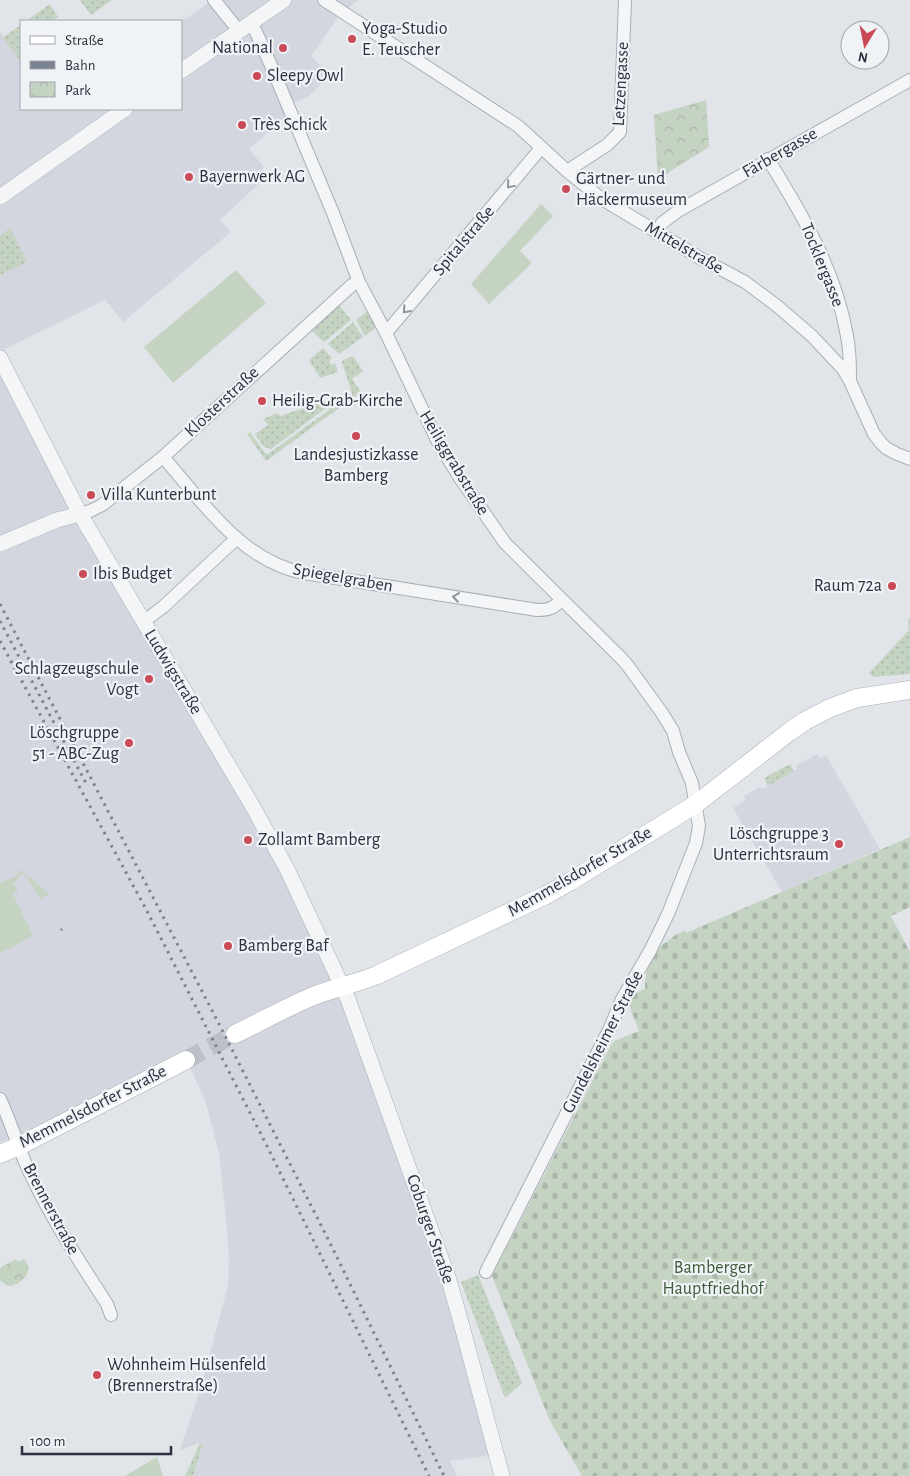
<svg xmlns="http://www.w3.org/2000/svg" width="910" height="1476" viewBox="0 0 910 1476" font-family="'Alegreya Sans',sans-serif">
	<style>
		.built { fill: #d3d6de }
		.grass { fill: url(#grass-dots) }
		.cemetery { fill: url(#cemetery-stones) }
		.park { fill: url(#park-crowns) }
		.garden { fill: #c5d3c2 }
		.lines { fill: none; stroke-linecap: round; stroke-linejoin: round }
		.secondary-tunnel { stroke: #bcc0c7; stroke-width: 18; stroke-dasharray: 18 9; stroke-linecap: butt }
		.minor-casing { stroke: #aaaeb6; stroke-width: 14 }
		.tertiary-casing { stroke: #aaaeb6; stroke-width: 16 }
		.secondary-casing { stroke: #aaaeb6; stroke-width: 19 }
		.minor { stroke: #f3f5f7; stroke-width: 12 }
		.tertiary { stroke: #f3f5f7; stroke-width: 15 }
		.secondary { stroke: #fff; stroke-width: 18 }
		.rail { stroke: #7b8292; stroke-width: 3; stroke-dasharray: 2.5 5; stroke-linecap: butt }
		.oneway { stroke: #8e939c }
		.poi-dot { fill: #ca4a57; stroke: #f0f3f6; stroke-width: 2 }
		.labels { text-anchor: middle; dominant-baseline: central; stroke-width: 4.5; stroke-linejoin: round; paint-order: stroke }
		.poi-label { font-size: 18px; fill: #2a3140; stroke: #f0f3f6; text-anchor: start }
		.street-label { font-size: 18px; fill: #2a3140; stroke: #f0f3f6 }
		.park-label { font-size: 18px; fill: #3c5b37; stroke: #f0f3f6 }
	</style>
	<defs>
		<pattern id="grass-dots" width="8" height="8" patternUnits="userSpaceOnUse" patternTransform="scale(1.25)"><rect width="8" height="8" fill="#c5d3c2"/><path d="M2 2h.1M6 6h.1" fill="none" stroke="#a9b6a8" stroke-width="1.8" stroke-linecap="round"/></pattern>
		<pattern id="cemetery-stones" width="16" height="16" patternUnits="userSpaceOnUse" patternTransform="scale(1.25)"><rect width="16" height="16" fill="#c5d3c2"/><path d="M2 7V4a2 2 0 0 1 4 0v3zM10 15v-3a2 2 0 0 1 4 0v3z" fill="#a9b6a8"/></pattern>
		<pattern id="park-crowns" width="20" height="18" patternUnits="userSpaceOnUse" patternTransform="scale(1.25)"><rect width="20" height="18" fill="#c5d3c2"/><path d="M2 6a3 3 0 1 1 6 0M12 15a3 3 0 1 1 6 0" fill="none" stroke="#a9b6a8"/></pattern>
	</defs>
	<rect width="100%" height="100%" fill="#e1e4e9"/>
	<path class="built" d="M 216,0 L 359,0 L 341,13 L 311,56 L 330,75 L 308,97 L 286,106 L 289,114 L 249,149 L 264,167 L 260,172 L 264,179 L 220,220 L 231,232 L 123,322 L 105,300 L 5,349 L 82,514 L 352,991 L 501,1454 L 450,1461 L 457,1476 L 193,1476 L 203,1444 L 200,1443 L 180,1450 L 201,1386 L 228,1286 L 229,1259 L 227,1229 L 219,1153 L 205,1100 L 183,1052 L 26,1132 L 0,1142 L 0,31 L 21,63 L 21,109 L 52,109 L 54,111 L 58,109 L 181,109 L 181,22 L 211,1 Z
		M 817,754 L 820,758 L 826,755 L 880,849 L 782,892 L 733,808 L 746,800 L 744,796 L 760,787 L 762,789 L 797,769 L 796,766 Z"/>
	<path class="grass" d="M 80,0 L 112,0 L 91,15 Z
		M 50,4 L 58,17 L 51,21 L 26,21 Z
		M 21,25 L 21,63 L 3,37 Z
		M 10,228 L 27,262 L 0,275 L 0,236 Z
		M 339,305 L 351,320 L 324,342 L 311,330 Z
		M 369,310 L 377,327 L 365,336 L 356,320 Z
		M 353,322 L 363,337 L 339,354 L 328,344 Z
		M 323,348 L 332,358 L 330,360 L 330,363 L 332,365 L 335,363 L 338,372 L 320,378 L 309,360 Z
		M 353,356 L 363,371 L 352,379 L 361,392 L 266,461 L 247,434 L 250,432 L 265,453 L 268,454 L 329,410 L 330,406 L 352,397 L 352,393 L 342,362 L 343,360 Z
		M 325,401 L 326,408 L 271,449 L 264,447 L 255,434 L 268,425 L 263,419 L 277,413 L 280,416 Z
		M 908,619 L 910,619 L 910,674 L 873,677 L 869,673 L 909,630 Z
		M 790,764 L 794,771 L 768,786 L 764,778 Z
		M 478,1275 L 522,1383 L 505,1398 L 461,1282 Z
		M 200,1443 L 203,1444 L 193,1476 L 185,1476 Z"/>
	<path class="cemetery" d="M 910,837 L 910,907 L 891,916 L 910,952 L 910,1476 L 582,1476 L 550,1421 L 492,1276 L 612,1043 L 616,1040 L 639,1031 L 626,997 L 645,989 C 645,959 658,944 685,930 L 686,933 Z"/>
	<path class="park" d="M 706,100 L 709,147 L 658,179 L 654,115 Z
		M 16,1259 L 18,1262 L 24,1259 C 25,1261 27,1263 28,1266 C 30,1275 20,1284 11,1286 C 7,1286 3,1283 0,1280 L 0,1268 Z"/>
	<path class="garden" d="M 541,204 L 553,216 L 520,251 L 532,263 L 489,304 L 471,284 Z
		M 236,270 L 266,303 L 173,383 L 144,347 Z
		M 21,870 L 38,884 L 49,894 L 40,899 L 27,877 L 22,874 L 19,875 L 17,881 L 13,883 L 18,891 L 13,894 L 33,936 L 0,953 L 0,883 L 15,877 Z
		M 157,1457 L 163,1476 L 125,1476 Z"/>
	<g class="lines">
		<path class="secondary-tunnel" d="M 186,1060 L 235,1034"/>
		<defs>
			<path id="minor" d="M 214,0 L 239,31
				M 324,0 L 518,126 L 567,171 L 602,199 L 700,258 L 745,282 L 776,305 L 812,336 L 843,369 L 850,381 L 874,434 L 881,443 L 886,448 L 897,454 L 910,459
				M 250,23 L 255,30 L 270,63 L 333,213 L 359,282 L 386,333 L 438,442 L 460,478 L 505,543 L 621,658 L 628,666 L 662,713 L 673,731 L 679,752 L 692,783 L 699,826 L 696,843 L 668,914 L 650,951 L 622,999 L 610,1028 L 486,1272
				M 768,159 C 802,214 836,271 847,336 C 850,350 850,364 850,378
				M 567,171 L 607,145 L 620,132 L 625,0
				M 657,233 L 662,223 L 678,211 L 910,80
				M 386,333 L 541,148
				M 163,457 C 202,501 242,562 304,573 L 537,610 C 550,610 553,608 562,600
				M 80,514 L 90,511 L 102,505 L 163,457 L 352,285 L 359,282
				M 143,622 L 163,607 L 237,538
				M 0,1099 C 11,1122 18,1148 29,1171 C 51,1218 79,1261 107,1304 L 111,1315"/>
			<path id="tertiary" d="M 181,71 L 284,0
				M 0,197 L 125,109
				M 0,358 L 80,514 L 253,807 L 287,869 L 348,999 L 449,1280 L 463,1330 L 502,1476
				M 0,544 L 57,520 L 80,514"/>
			<path id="secondary" d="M 235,1034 C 260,1022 285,1008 311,997 C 332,988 356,984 377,975 L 546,895 L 571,881 L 696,804 L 789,732 L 805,721 L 830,708 L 857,698 L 910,690
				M 0,1154 L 19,1146 L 186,1060"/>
		</defs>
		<use href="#minor" class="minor-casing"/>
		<use href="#tertiary" class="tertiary-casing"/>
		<use href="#secondary" class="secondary-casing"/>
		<use href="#minor" class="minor"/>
		<use href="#tertiary" class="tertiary"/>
		<use href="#secondary" class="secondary"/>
		<path class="rail" d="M 0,604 L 217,1020 L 328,1239 L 444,1476
			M 0,621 L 87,785
			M 0,641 L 147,911 L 268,1148 L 429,1476
			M 61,930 L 62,929"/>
	</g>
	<defs><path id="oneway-chevron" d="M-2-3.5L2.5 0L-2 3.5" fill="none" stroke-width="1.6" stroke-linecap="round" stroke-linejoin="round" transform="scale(1.25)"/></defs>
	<g class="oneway">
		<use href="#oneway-chevron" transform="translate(510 185) rotate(130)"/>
		<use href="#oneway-chevron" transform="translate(406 310) rotate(131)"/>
		<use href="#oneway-chevron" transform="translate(456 597) rotate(-171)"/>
	</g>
	<g class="poi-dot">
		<circle cx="352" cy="39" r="5"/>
		<circle cx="283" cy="48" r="5"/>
		<circle cx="257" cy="76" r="5"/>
		<circle cx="242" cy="125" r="5"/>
		<circle cx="189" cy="177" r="5"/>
		<circle cx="566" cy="189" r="5"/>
		<circle cx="262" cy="401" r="5"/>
		<circle cx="356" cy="436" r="5"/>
		<circle cx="91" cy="495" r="5"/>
		<circle cx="83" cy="574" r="5"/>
		<circle cx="892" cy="586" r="5"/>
		<circle cx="149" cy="679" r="5"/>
		<circle cx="129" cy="743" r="5"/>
		<circle cx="248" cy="840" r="5"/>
		<circle cx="839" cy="844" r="5"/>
		<circle cx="228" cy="946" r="5"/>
		<circle cx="97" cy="1375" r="5"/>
	</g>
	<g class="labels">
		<g class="poi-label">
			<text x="362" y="29">Yoga-Studio<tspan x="362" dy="21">E. Teuscher</tspan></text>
			<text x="273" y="48" text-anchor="end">National</text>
			<text x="267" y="76">Sleepy Owl</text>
			<text x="252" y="125">Très Schick</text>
			<text x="199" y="177">Bayernwerk AG</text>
			<text x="576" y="179">Gärtner- und<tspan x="576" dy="21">Häckermuseum</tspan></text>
			<text x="272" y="401">Heilig-Grab-Kirche</text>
			<text x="356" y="455" text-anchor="middle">Landesjustizkasse<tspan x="356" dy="21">Bamberg</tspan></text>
			<text x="101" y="495">Villa Kunterbunt</text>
			<text x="93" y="574">Ibis Budget</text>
			<text x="882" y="586" text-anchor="end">Raum 72a</text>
			<text x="139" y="669" text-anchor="end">Schlagzeugschule<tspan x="139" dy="21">Vogt</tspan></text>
			<text x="119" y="733" text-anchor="end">Löschgruppe<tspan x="119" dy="21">51 - ABC-Zug</tspan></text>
			<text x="829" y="834" text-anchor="end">Löschgruppe 3<tspan x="829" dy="21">Unterrichtsraum</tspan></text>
			<text x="258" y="840">Zollamt Bamberg</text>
			<text x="238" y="946">Bamberg Baf</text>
			<text x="107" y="1365">Wohnheim Hülsenfeld<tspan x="107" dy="21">(Brennerstraße)</tspan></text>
		</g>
		<g class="street-label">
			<text transform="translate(621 84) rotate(-87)">Letzengasse</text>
			<text transform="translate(780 153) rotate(-30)">Färbergasse</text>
			<text transform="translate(464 241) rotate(-50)">Spitalstraße</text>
			<text transform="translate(684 248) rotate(30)">Mittelstraße</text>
			<text transform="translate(822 265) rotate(68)">Tocklergasse</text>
			<text transform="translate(222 402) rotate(-43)">Klosterstraße</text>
			<text transform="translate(454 463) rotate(59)">Heiliggrabstraße</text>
			<text transform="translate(343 578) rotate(10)">Spiegelgraben</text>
			<text transform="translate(173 672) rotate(59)">Ludwigstraße</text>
			<text transform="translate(580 872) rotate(-30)">Memmelsdorfer Straße</text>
			<text transform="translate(603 1042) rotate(-63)">Gundelsheimer Straße</text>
			<text transform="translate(93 1107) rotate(-27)">Memmelsdorfer Straße</text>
			<text transform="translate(51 1209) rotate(62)">Brennerstraße</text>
			<text transform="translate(430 1229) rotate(71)">Coburger Straße</text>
		</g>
		<g class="park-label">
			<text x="713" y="1268">Bamberger<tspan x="713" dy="21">Hauptfriedhof</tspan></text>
		</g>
	</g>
	<rect x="20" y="20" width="162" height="90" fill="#f0f3f6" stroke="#a1a5ad"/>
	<rect x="30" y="36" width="25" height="8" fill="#ffffff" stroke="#a1a5ad"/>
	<text x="65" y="45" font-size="15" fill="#2a3140">Straße</text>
	<rect x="30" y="61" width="25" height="8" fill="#7b8292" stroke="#a1a5ad"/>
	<text x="65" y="70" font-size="15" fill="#2a3140">Bahn</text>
	<rect x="30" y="82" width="25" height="15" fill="url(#park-crowns)" stroke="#a1a5ad"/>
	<text x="65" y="95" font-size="15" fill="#2a3140">Park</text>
	<g transform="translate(865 45) rotate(190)"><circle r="24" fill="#f0f3f6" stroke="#a1a5ad"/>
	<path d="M0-4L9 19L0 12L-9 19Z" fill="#ca4a57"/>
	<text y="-8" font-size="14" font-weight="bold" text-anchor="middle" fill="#2a3140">N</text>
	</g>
	<path d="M22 1446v8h149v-8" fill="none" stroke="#2a3140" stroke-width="2.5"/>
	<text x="30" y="1446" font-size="15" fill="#2a3140" stroke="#f0f3f6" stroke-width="4" paint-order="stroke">100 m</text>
</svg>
